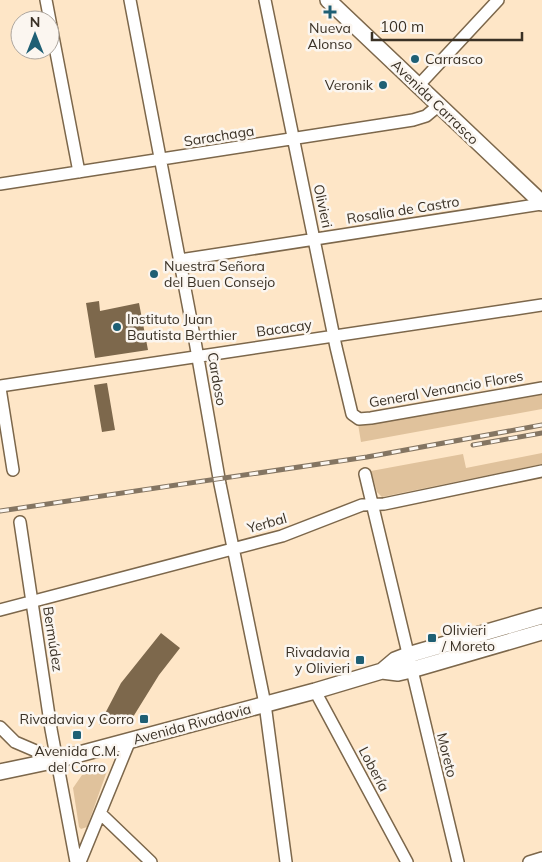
<svg xmlns="http://www.w3.org/2000/svg" width="542" height="862" viewBox="0 0 542 862" font-family="Mulish,sans-serif">
	<style>
		.green { fill: #e0c29c }
		.building { fill: #7d684c }
		.lines { fill: none; stroke-linecap: round; stroke-linejoin: round }
		.minor-casing { stroke: #7c674b; stroke-width: 14 }
		.major-casing { stroke: #7c674b; stroke-width: 18 }
		.minor { stroke: #fff; stroke-width: 11 }
		.major { stroke: #fff; stroke-width: 15 }
		.rail-casing { stroke: #847562; stroke-width: 5 }
		.rail { stroke: #fbf6f0; stroke-width: 3; stroke-dasharray: 9; stroke-linecap: butt }
		.poi-dot { fill: #1e5f74; stroke: #fbf6f0; stroke-width: 2 }
		.labels { text-anchor: middle; dominant-baseline: central; stroke-width: 5; stroke-linejoin: round; paint-order: stroke }
		.poi-label { font-size: 14px; fill: #3a3125; stroke: #fbf6f0; text-anchor: start }
		.street-label { font-size: 14px; fill: #3a3125; stroke: #fbf6f0 }
	</style>
	<rect width="100%" height="100%" fill="#fee6c7"/>
	<path class="green" d="M 542,393 L 542,409 L 361,442 L 358,424 Z
		M 542,453 L 542,464 L 382,497 L 377,492 L 371,471 L 463,454 L 466,468 Z
		M 105,769 L 107,771 L 87,827 L 81,829 L 79,827 L 73,788 L 82,775 Z"/>
	<path class="building" d="M 99,301 L 100,311 L 139,303 L 148,350 L 95,358 L 86,303 Z
		M 107,383 L 115,430 L 102,432 L 94,385 Z
		M 161,633 L 180,648 L 159,675 L 133,717 L 99,725 L 121,683 Z"/>
	<g class="lines">
		<defs>
			<path id="minor" d="M 46,0 L 79,172
				M 130,0 L 195,341 L 220,484 L 265,704 L 286,862
				M 265,0 L 336,347 L 352,414 L 359,419 L 371,418 L 542,388
				M 418,86 L 498,0
				M 0,184 L 413,120 L 426,116 L 438,106
				M 180,260 L 542,204
				M 0,386 L 542,305
				M 0,388 L 13,470
				M 365,474 L 458,862
				M 20,522 L 51,729 L 76,862
				M 0,610 L 282,536 L 362,505 L 384,504 L 542,471
				M 315,691 L 407,862
				M 0,727 L 15,742 L 57,760
				M 101,814 L 151,862
				M 80,862 L 130,740
				M 529,862 L 542,858"/>
			<path id="major" d="M 328,0 L 542,203
				M 382,671 L 398,673 L 411,670 L 542,632
				M 0,772 L 57,760 L 315,691 L 382,671 L 395,660 L 408,655 L 542,616"/>
		</defs>
		<use href="#minor" class="minor-casing"/>
		<use href="#major" class="major-casing"/>
		<use href="#minor" class="minor"/>
		<use href="#major" class="major"/>
		<defs>
			<path id="rail" d="M 473,445 L 542,433
				M 0,511 L 367,457 L 542,425"/>
		</defs>
		<use href="#rail" class="rail-casing"/>
		<use href="#rail" class="rail"/>
	</g>
	<g class="poi-dot">
		<path d="M327.5 4.5h5v5h5v5h-5v5h-5v-5h-5v-5h5z"/>
		<circle cx="415" cy="59" r="5"/>
		<circle cx="383" cy="85" r="5"/>
		<circle cx="154" cy="274" r="5"/>
		<circle cx="117" cy="327" r="5"/>
		<rect x="427" y="633" width="10" height="10" rx="2.5"/>
		<rect x="355" y="655" width="10" height="10" rx="2.5"/>
		<rect x="139" y="714" width="10" height="10" rx="2.5"/>
		<rect x="72" y="730" width="10" height="10" rx="2.5"/>
	</g>
	<g class="labels">
		<g class="poi-label">
			<text x="330" y="28" text-anchor="middle">Nueva<tspan x="330" dy="16">Alonso</tspan></text>
			<text x="425" y="59">Carrasco</text>
			<text x="373" y="85" text-anchor="end">Veronik</text>
			<text x="164" y="266">Nuestra Señora<tspan x="164" dy="16">del Buen Consejo</tspan></text>
			<text x="127" y="319">Instituto Juan<tspan x="127" dy="16">Bautista Berthier</tspan></text>
			<text x="442" y="630">Olivieri<tspan x="442" dy="16">/ Moreto</tspan></text>
			<text x="350" y="652" text-anchor="end">Rivadavia<tspan x="350" dy="16">y Olivieri</tspan></text>
			<text x="134" y="719" text-anchor="end">Rivadavia y Corro</text>
			<text x="77" y="751" text-anchor="middle">Avenida C.M.<tspan x="77" dy="16">del Corro</tspan></text>
		</g>
		<g class="street-label">
			<text transform="translate(435 102) rotate(44)">Avenida Carrasco</text>
			<text transform="translate(219 136) rotate(-9)">Sarachaga</text>
			<text transform="translate(323 206) rotate(78)">Olivieri</text>
			<text transform="translate(403 210) rotate(-9)">Rosalia de Castro</text>
			<text transform="translate(284 328) rotate(-8)">Bacacay</text>
			<text transform="translate(217 379) rotate(80)">Cardoso</text>
			<text transform="translate(446 389) rotate(-10)">General Venancio Flores</text>
			<text transform="translate(267 523) rotate(-16)">Yerbal</text>
			<text transform="translate(53 639) rotate(81)">Bermúdez</text>
			<text transform="translate(192 724) rotate(-15)">Avenida Rivadavia</text>
			<text transform="translate(447 755) rotate(76)">Moreto</text>
			<text transform="translate(374 769) rotate(62)">Lobería</text>
		</g>
	</g>
	<g transform="translate(35 35)"><circle r="24" fill="#fbf6f0" stroke="#aea79f"/>
	<path d="M0-4L9 19L0 12L-9 19Z" fill="#1e5f74"/>
	<text y="-8" font-size="14" font-weight="bold" text-anchor="middle" fill="#3a3125">N</text>
	</g>
	<path d="M372 32v8h150v-8" fill="none" stroke="#3a3125" stroke-width="2.5"/>
	<text x="380" y="32" font-size="15" fill="#3a3125" stroke="#fbf6f0" stroke-width="4" paint-order="stroke">100 m</text>
</svg>
